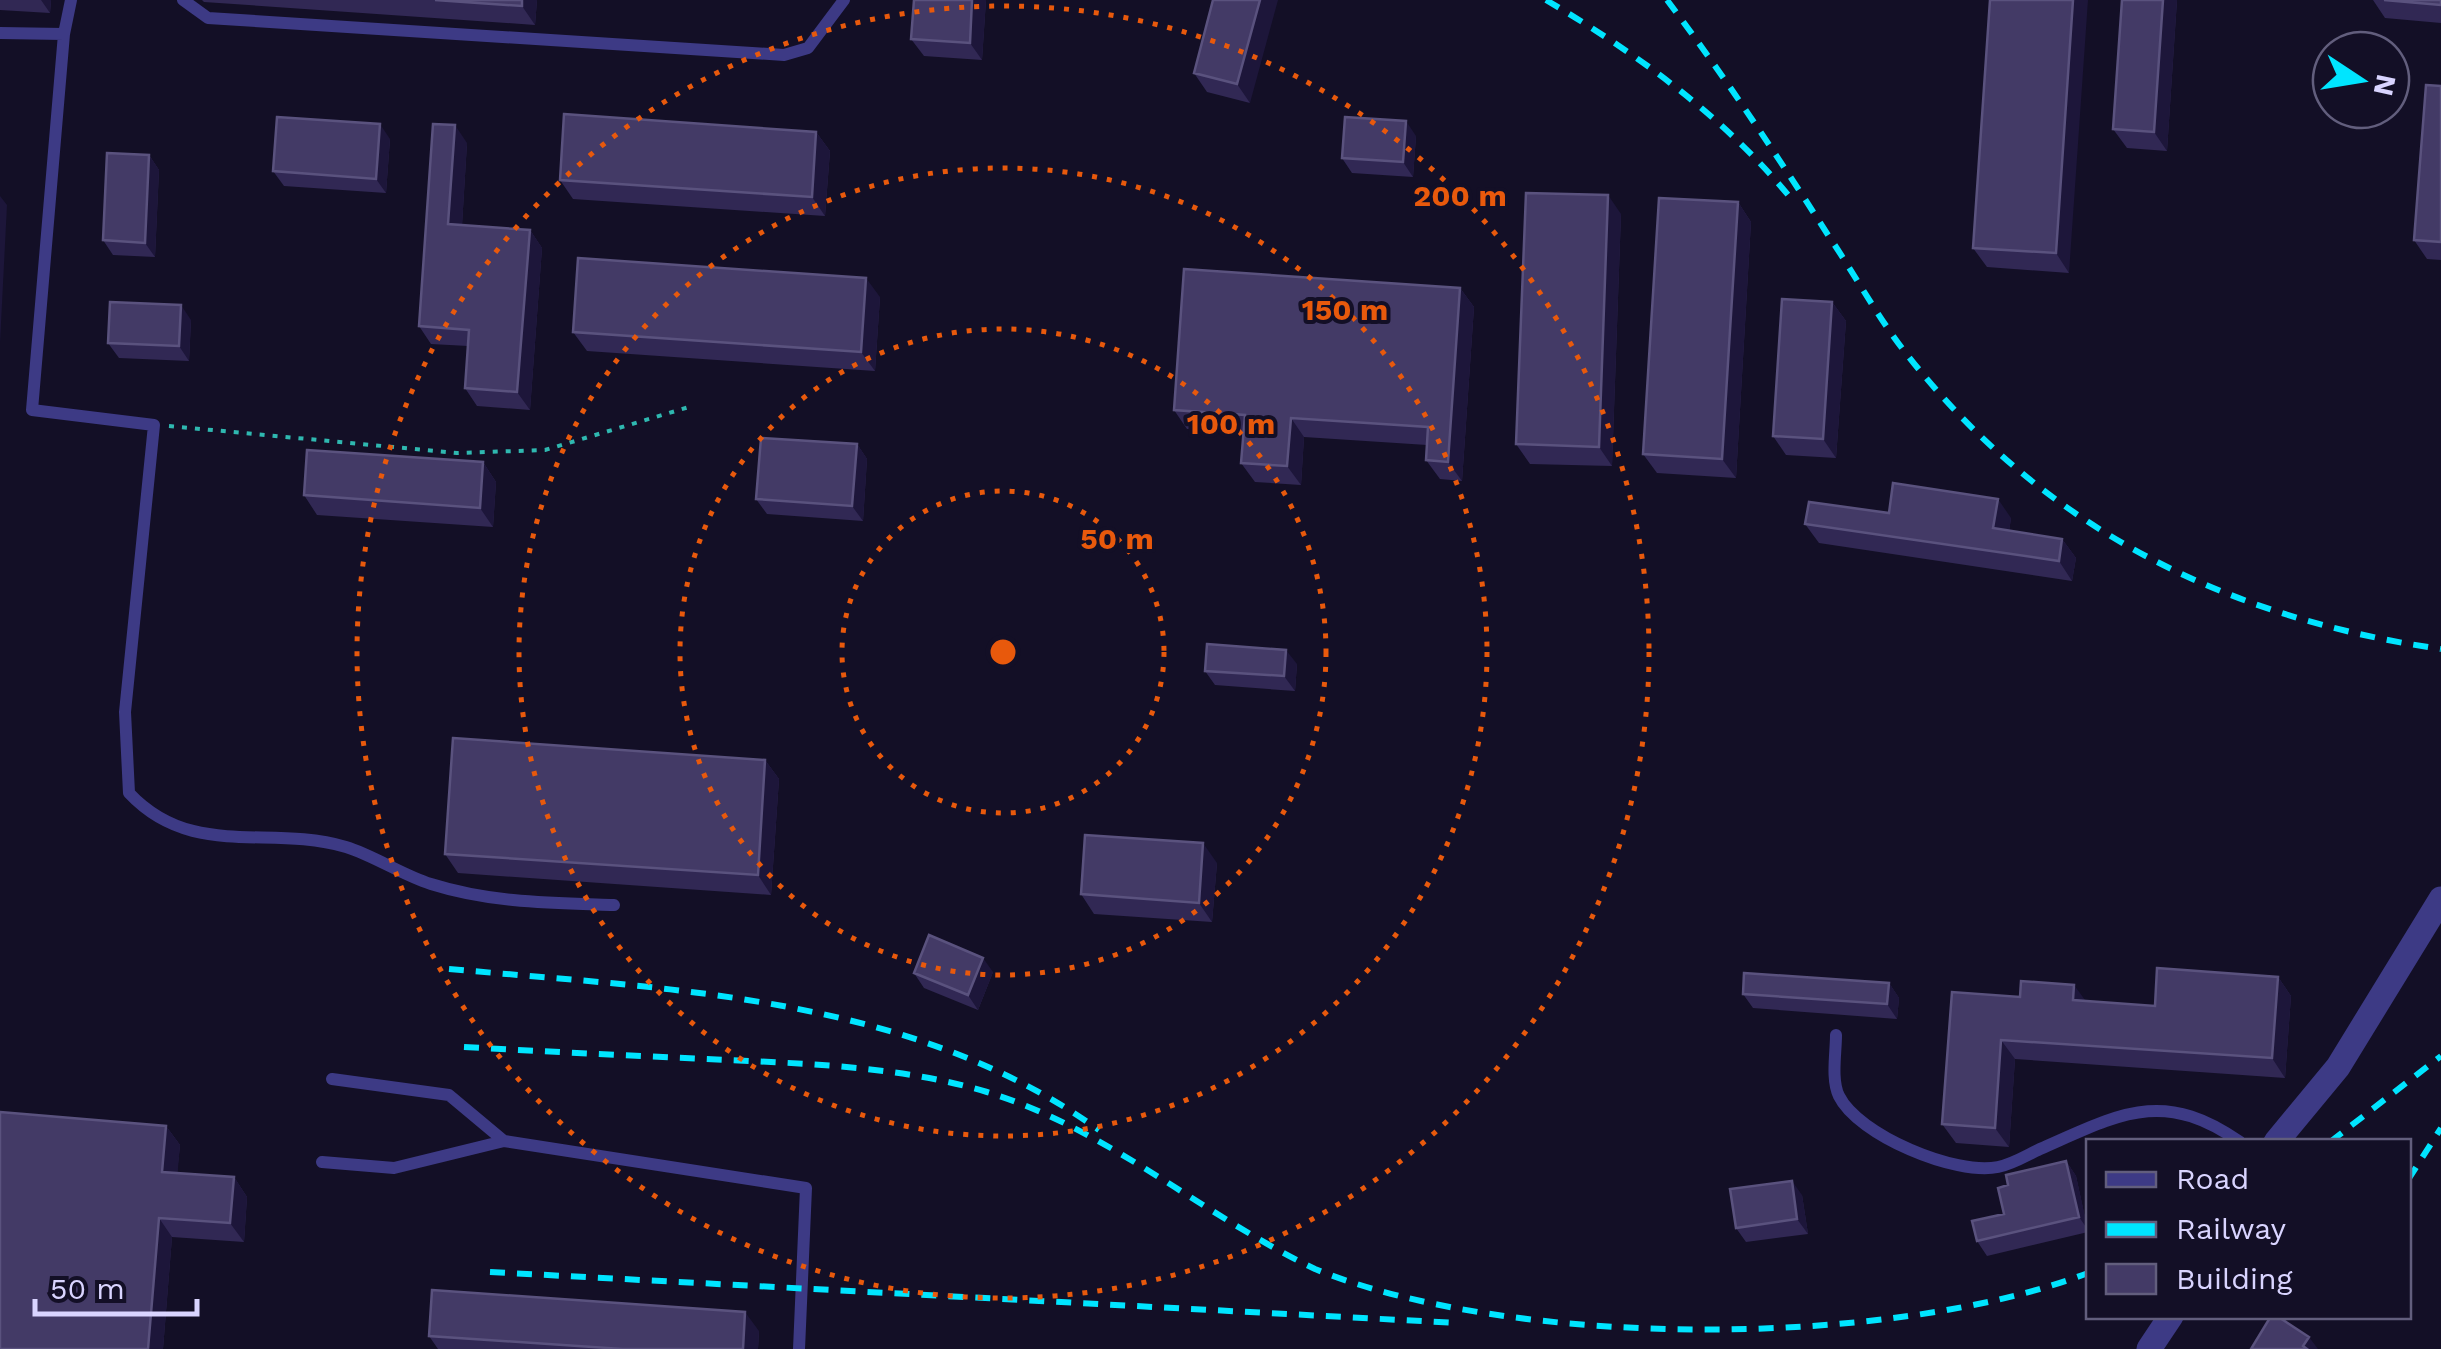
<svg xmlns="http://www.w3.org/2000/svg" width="2441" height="1349" viewBox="0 0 2441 1349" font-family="'Work Sans',sans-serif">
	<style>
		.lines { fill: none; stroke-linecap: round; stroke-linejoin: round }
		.path { stroke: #2fb8b0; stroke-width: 4; stroke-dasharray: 5 8; stroke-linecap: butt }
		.service { stroke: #3d3a85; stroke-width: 12 }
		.minor { stroke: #3d3a85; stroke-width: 25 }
		.rail { stroke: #00e5ff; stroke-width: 6; stroke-dasharray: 15 12; stroke-linecap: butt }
		.wall { fill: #312854 }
		.shaded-wall { fill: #1d163a }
		.building { fill: #433a66; stroke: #5a527e; stroke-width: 2.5 }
		.ring { fill: none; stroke: #e8590c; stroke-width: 5; stroke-dasharray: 5 10 }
		.centre { fill: #e8590c; stroke: #130f26; stroke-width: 5 }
		.ring-label { font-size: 30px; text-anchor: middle; font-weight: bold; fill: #e8590c; stroke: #130f26; stroke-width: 8; stroke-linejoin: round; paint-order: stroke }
	</style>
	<rect width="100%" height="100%" fill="#130f26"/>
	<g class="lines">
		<path class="path" d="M 169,426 L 457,453 L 545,450 L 689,407"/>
		<path class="service" d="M 71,0 L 64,34 L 32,410 L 154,425 L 125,712 L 129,793 C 192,860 268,824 346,847 C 375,856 402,875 431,884 C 491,903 552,903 614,905
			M 183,0 L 208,18 L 784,55 L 808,48 L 844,0
			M 0,33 L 64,34
			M 1836,1035 C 1836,1053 1831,1080 1839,1096 C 1858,1135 1956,1176 1998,1167 C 2013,1164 2027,1155 2040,1149 C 2118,1115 2162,1087 2240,1142
			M 332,1079 L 449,1095 L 504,1141 L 806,1188 L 799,1349
			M 322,1162 L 394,1168 L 504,1141"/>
		<path class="minor" d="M 2276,1142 L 2338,1067 L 2441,899
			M 2149,1349 L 2171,1316"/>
		<path class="rail" d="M 1546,0 C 1636,53 1722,115 1789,196
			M 1667,0 C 1725,77 1778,157 1830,238 C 1855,275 1877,316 1905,352 C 2041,527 2225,618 2441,649
			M 449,969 C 670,989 912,996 1099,1130
			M 464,1047 C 552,1052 640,1056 727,1060 C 815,1064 903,1067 987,1092 C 1106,1128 1204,1216 1315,1269 C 1512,1349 1889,1349 2088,1273
			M 2330,1142 L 2441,1056
			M 2408,1180 L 2441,1128
			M 490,1272 L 1458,1323
			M 2323,1317 L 2323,1316"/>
	</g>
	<path class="wall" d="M 0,0 L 51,0 L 50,13 L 0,10 Z
		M 202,0 L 537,0 L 535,25 L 204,2 Z
		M 986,0 L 982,60 L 924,56 L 911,39 Z
		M 1213,0 L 1250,103 L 1207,92 L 1194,73 Z
		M 1990,0 L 2069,273 L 1987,267 L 1973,248 Z
		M 2122,0 L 2177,0 L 2167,151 L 2127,148 L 2113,129 Z
		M 2373,0 L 2441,0 L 2441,23 L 2385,18 Z
		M 2441,86 L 2441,260 L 2427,259 L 2414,240 Z
		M 816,132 L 830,151 L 825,216 L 573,199 L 560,180 Z
		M 1416,136 L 1413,177 L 1352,173 L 1342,158 Z
		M 390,139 L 386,193 L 284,186 L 273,171 Z
		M 467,143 L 462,225 L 530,230 L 542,248 L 530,410 L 477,406 L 465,388 L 468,346 L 431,344 L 419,326 Z
		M 149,155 L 159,170 L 155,257 L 113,255 L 103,240 Z
		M 1738,202 L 1751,222 L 1736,478 L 1657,473 L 1643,454 Z
		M 1621,214 L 1612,466 L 1530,464 L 1516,444 Z
		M 1460,288 L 1474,307 L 1462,481 L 1440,479 L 1426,460 L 1427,445 L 1304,437 L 1301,485 L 1255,482 L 1241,463 L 1244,433 L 1187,429 L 1174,410 Z
		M 880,297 L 875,371 L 587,351 L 573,332 Z
		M 1832,302 L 1846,321 L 1836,458 L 1786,455 L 1773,436 Z
		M 191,320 L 189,361 L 119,358 L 108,343 Z
		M 857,444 L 867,459 L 863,521 L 767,514 L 756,499 Z
		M 483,462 L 496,482 L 493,527 L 317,515 L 304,495 Z
		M 1889,513 L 2011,518 L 2009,531 L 2062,539 L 2076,558 L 2072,581 L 1819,543 L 1805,524 Z
		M 1297,664 L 1295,691 L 1215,685 L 1205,671 Z
		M 765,760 L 779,779 L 771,895 L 458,873 L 445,854 Z
		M 1217,863 L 1212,922 L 1094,914 L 1081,894 Z
		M 993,972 L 978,1010 L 924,988 L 914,973 Z
		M 2278,977 L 2291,996 L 2285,1078 L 2015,1059 L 2009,1147 L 1956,1143 L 1942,1124 L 1952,992 L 2155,1006 Z
		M 1889,983 L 1899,998 L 1897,1019 L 1753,1008 L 1743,994 Z
		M 166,1126 L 180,1145 L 177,1173 L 234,1177 L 247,1197 L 244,1242 L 172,1237 L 163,1349 L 0,1349 Z
		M 2066,1161 L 2076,1176 L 2088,1232 L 1987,1256 L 1977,1241 L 2004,1214 L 2008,1185 Z
		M 1802,1195 L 1808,1234 L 1746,1242 L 1736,1228 Z
		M 759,1331 L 758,1349 L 438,1349 L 429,1336 Z"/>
	<path class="shaded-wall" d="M 41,0 L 51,0 L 50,13 Z
		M 522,0 L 537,0 L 535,25 L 522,6 Z
		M 972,0 L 986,0 L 982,60 L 970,43 Z
		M 1260,0 L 1278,0 L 1250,103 L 1237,84 Z
		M 2073,0 L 2088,0 L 2069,273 L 2056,253 Z
		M 2163,0 L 2177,0 L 2167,151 L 2154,132 Z
		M 1406,121 L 1416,136 L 1413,177 L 1403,162 Z
		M 380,124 L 390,139 L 386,193 L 376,179 Z
		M 455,125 L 467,143 L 461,242 L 448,224 Z
		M 816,132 L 830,151 L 825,216 L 812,197 Z
		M 149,155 L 159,170 L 155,257 L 145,243 Z
		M 1608,195 L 1621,214 L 1612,466 L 1599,447 Z
		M 0,196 L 7,205 L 0,343 Z
		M 1738,202 L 1751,222 L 1736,478 L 1722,459 Z
		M 530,230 L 542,248 L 530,410 L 517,392 Z
		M 866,278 L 880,297 L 875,371 L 861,352 Z
		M 1460,288 L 1474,307 L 1462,481 L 1448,462 Z
		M 1832,302 L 1846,321 L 1836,458 L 1823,439 Z
		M 181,305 L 191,320 L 189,361 L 179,346 Z
		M 1291,418 L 1304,437 L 1301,485 L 1287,466 Z
		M 857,444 L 867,459 L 863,521 L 852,506 Z
		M 483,462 L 496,482 L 493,527 L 480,508 Z
		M 1998,499 L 2011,518 L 2007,547 L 1993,528 Z
		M 2062,539 L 2076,558 L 2072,581 L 2059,561 Z
		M 1286,650 L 1297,664 L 1295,691 L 1284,676 Z
		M 765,760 L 779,779 L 771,895 L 758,875 Z
		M 1203,843 L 1217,863 L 1212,922 L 1199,903 Z
		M 983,958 L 993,972 L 978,1010 L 968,995 Z
		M 2278,977 L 2291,996 L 2285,1078 L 2272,1058 Z
		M 1889,983 L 1899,998 L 1897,1019 L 1887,1004 Z
		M 2074,985 L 2088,1004 L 2073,1000 Z
		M 2001,1040 L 2015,1059 L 2009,1147 L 1995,1128 Z
		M 166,1126 L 180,1145 L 176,1191 L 162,1172 Z
		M 2066,1161 L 2076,1176 L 2088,1230 L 2079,1217 Z
		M 234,1177 L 247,1197 L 244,1242 L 230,1223 Z
		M 1792,1181 L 1802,1195 L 1808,1234 L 1797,1219 Z
		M 159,1218 L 172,1237 L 163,1349 L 148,1349 Z
		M 745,1312 L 759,1331 L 758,1349 L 743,1349 Z
		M 2309,1337 L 2318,1349 L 2305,1349 L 2303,1346 Z"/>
	<path class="building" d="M 435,0 L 522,0 L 522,6 Z
		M 914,0 L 972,0 L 970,43 L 911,39 Z
		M 1213,0 L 1260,0 L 1237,84 L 1194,73 Z
		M 1990,0 L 2073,0 L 2056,253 L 1973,248 Z
		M 2122,0 L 2163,0 L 2154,132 L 2113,129 Z
		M 2384,0 L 2441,0 L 2441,5 Z
		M 2426,85 L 2441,86 L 2441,242 L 2414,240 Z
		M 564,114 L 816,132 L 812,197 L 560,180 Z
		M 277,117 L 380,124 L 376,179 L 273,171 Z
		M 1345,117 L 1406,121 L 1403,162 L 1342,158 Z
		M 433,124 L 455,125 L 448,224 L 530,230 L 517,392 L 465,388 L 469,330 L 419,326 Z
		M 107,153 L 149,155 L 145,243 L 103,240 Z
		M 1526,193 L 1608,195 L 1599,447 L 1516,444 Z
		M 1659,198 L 1738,202 L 1722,459 L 1643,454 Z
		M 578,258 L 866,278 L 861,352 L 573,332 Z
		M 1184,269 L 1460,288 L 1448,462 L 1426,460 L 1428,427 L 1291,418 L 1287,466 L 1241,463 L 1245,415 L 1174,410 Z
		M 1782,299 L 1832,302 L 1823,439 L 1773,436 Z
		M 110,302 L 181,305 L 179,346 L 108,343 Z
		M 761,438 L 857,444 L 852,506 L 756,499 Z
		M 307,450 L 483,462 L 480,508 L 304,495 Z
		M 1893,483 L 1998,499 L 1993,528 L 2062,539 L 2059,561 L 1805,524 L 1809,502 L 1889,513 Z
		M 1207,644 L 1286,650 L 1284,676 L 1205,671 Z
		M 453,738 L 765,760 L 758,875 L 445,854 Z
		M 1085,835 L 1203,843 L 1199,903 L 1081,894 Z
		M 929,935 L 983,958 L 968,995 L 914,973 Z
		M 2157,968 L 2278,977 L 2272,1058 L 2001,1040 L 1995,1128 L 1942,1124 L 1952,992 L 2020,997 L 2021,981 L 2074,985 L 2073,1000 L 2155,1006 Z
		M 1744,973 L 1889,983 L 1887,1004 L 1743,994 Z
		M 0,1112 L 166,1126 L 162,1172 L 234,1177 L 230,1223 L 159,1218 L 148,1349 L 0,1349 Z
		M 2066,1161 L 2079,1217 L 1977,1241 L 1972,1221 L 2004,1214 L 1998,1188 L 2008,1185 L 2006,1175 Z
		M 1792,1181 L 1797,1219 L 1736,1228 L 1730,1189 Z
		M 432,1290 L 745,1312 L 743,1349 L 622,1349 L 429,1336 Z
		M 2271,1316 L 2277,1316 L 2309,1337 L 2303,1346 L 2307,1349 L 2251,1349 Z"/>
	<g class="ring">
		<circle cx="1003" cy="652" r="161"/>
		<circle cx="1003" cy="652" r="323"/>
		<circle cx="1003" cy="652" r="484"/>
		<circle cx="1003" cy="652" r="646"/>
	</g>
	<circle cx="1003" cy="652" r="15" class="centre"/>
	<g class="ring-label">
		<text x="1460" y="206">200 m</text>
		<text x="1345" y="320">150 m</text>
		<text x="1231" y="434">100 m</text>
		<text x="1117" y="549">50 m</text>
	</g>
	<rect x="2086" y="1139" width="325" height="180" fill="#130f26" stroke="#625e7d" stroke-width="2.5"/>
	<rect x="2106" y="1172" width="50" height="15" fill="#3d3a85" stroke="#625e7d" stroke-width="2.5"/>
	<text x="2176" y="1189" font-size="30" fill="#d9d4ff">Road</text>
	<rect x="2106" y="1222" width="50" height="15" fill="#00e5ff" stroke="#625e7d" stroke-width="2.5"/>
	<text x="2176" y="1239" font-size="30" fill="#d9d4ff">Railway</text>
	<rect x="2106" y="1264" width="50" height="30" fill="#433a66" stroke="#625e7d" stroke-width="2.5"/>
	<text x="2176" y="1289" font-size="30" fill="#d9d4ff">Building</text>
	<g transform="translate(2361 80) rotate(102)"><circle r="48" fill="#130f26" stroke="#625e7d" stroke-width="2.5"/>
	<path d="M0-8L18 38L0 25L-18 38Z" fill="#00e5ff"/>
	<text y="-15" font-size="28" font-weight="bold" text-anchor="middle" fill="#d9d4ff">N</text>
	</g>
	<path d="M35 1299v15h162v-15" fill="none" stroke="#d9d4ff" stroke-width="5"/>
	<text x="50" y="1299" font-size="30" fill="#d9d4ff" stroke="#130f26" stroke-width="8" paint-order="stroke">50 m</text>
</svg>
